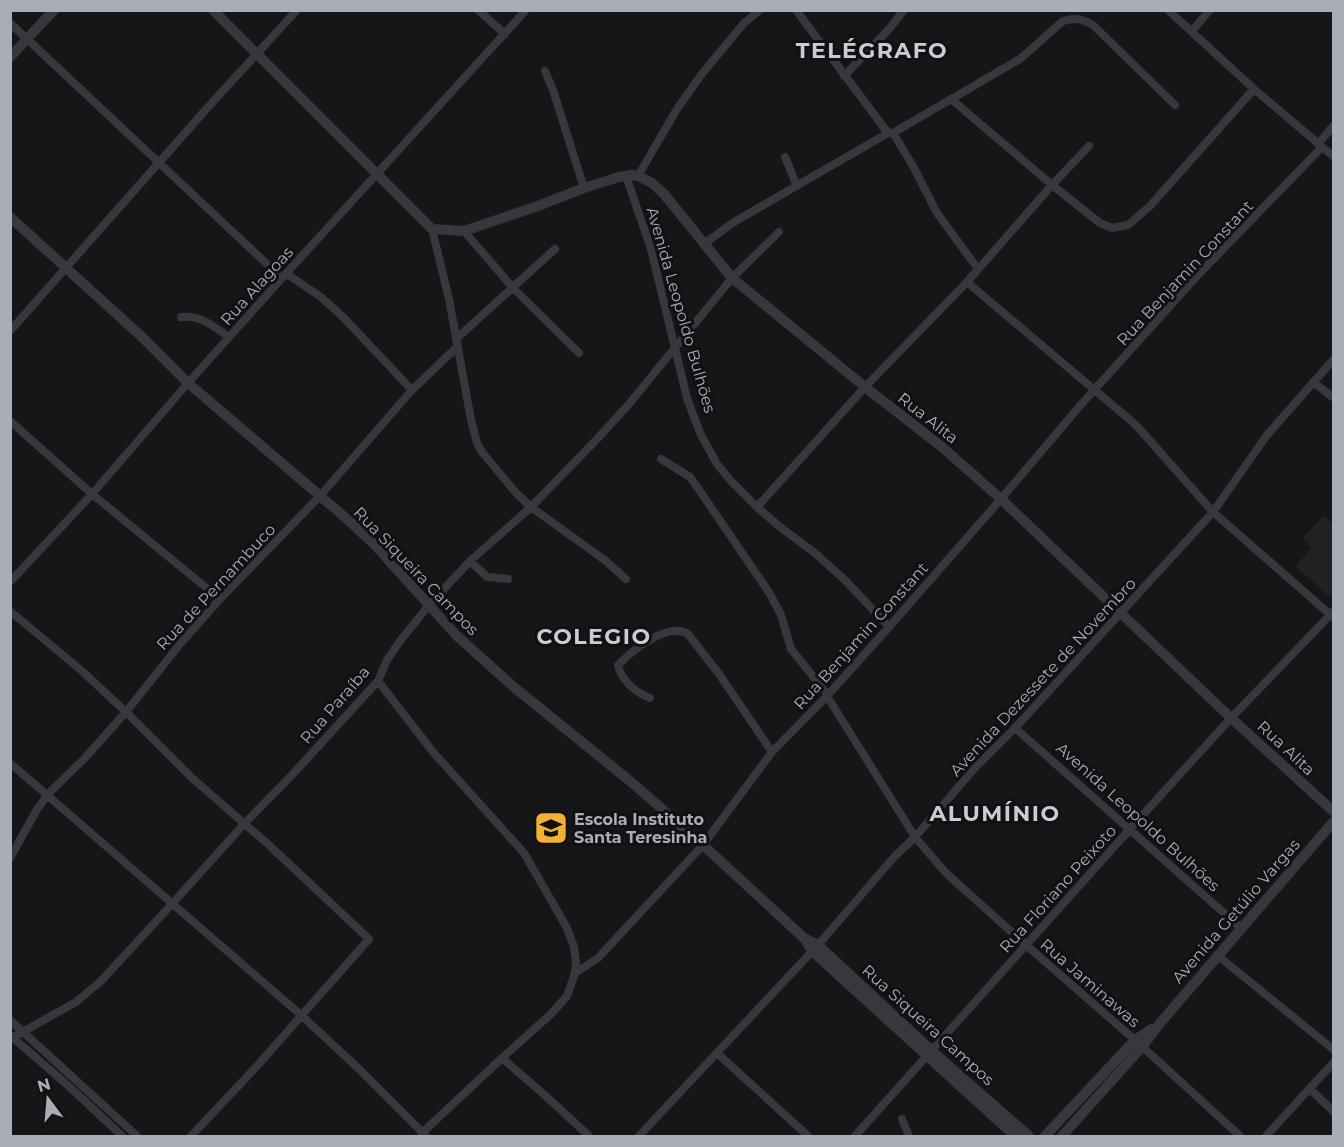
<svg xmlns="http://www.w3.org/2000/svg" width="1344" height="1147" viewBox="0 0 1344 1147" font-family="Montserrat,sans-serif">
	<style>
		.built { fill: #222225 }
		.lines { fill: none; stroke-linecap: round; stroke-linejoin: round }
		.minor { stroke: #37383d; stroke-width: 8 }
		.tertiary { stroke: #37383d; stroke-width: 10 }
		.labels { text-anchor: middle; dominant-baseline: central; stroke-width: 6; stroke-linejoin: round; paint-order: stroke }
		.street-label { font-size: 16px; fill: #a8adb8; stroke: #111113 }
		.poi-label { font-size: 16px; font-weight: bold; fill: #a8adb8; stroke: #111113; text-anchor: start }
		.district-label { font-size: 22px; font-weight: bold; letter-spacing: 1.5px; fill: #c9ccd4; stroke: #111113 }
	</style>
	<rect width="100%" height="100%" fill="#161618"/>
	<path class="built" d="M 1323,516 L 1333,524 L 1333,593 L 1329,597 L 1296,566 L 1312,547 L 1303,538 Z"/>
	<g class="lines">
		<path class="minor" d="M 478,10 L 505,34
			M 796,10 L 888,133
			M 1168,10 L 1254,89 L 1334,157
			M 10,23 L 282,278
			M 1192,31 L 1210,10
			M 545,71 L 553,90 L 584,188
			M 844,76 L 890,28 L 904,10
			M 951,99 L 1052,185 L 1100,223 L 1112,228 L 1128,225 L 1150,206 L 1254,89
			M 893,133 L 913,166 L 937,213 L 978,269
			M 1318,144 L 1334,125
			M 785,157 L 797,186
			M 626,176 L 651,249 L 687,398 L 700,433 L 717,464 L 732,482 L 757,507 L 780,527 L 815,553 L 846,581 L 889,627
			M 638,176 L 677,109 L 701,75 L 744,23 L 760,10
			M 432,229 L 449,299 L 471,420 L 477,443 L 482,452 L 516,493 L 531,507 L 606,561 L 626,579
			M 464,231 L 513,288 L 579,353
			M 704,244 L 734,222 L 888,133 L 893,133 L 1020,59 L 1063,21 C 1075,17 1082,19 1093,25 L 1175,105
			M 287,274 L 321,297 L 344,318 L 412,390
			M 967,282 L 1136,425 L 1213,512 L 1333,617
			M 181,317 C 202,315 212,326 229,337
			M 10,331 L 209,106 L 297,10
			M 456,339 L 555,249
			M 1313,382 L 1334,398
			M 10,421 L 92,494 L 220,599
			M 661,459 L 690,477 L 702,494 L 770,594 L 781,615 L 791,649 L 828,695
			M 757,507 L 865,387 L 967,282 L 1052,185 L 1089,146
			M 470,561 L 487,577 L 508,579
			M 10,582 L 92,494 L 188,383 L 282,278 L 526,10
			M 10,611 L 82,671 L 126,712 L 192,778 L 270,846 L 369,939 L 257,1066 L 191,1136
			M 378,681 L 433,752 L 524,853 L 567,928 L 574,947 L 576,963 L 575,973
			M 827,696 L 915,837 L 946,873 L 1026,945 L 1135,1040 L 1240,1136
			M 650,698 C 636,693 621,680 618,665 C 632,651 668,621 688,634 L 719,674 L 772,752
			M 1015,728 L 1241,928
			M 10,763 L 301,1015 L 358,1068 L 425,1135
			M 10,858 L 36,811 L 48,794 L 85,758 L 126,712 L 180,644 L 220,599 L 319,497 L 412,390 L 457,347
			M 1217,955 L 1334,1050
			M 10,1020 L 137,1136
			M 10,1035 L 73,1090 L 122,1136
			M 10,1039 L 76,1002 L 101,981 L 172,904 L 244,824 L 292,775 L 378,681 L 387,660 L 400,641 L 429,605 L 470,561 L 531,507 L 598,438 L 629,404 L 732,278 L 779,232
			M 717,1053 L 808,1136
			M 502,1058 L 548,1098 L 589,1136
			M 1310,1089 L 1334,1112
			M 902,1119 L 909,1136
			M 421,1136 L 422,1133 L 502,1058 L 551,1014 L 567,996 L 575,973 L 598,958 L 703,845 L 772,752 L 828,695 L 889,627 L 1001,499 L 1078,408 L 1197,276 L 1322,147
			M 639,1136 L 818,945 L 895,856 L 915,837 L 975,768 L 1015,728 L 1213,512 L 1267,435 L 1334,359
			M 855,1136 L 1130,829 L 1231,718 L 1334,611
			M 1266,1136 L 1334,1062"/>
		<path class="tertiary" d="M 213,10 L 432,229 L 464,231 L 538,206 L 584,188 L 619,177 L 631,175 L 638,176 L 652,183 L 664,194 L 732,278 L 865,387 L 942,447 L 1001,499 L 1231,718 L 1334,812
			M 10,57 L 54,10
			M 10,217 L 142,337 L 188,383 L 347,519 L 373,543 L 456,635 L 515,688 L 630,781 L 703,845 L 805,939 L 812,951 L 1015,1136
			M 806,939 L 818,945 L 932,1051 L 1029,1136
			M 1045,1136 L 1135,1040 L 1151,1029
			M 1062,1136 L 1142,1047 L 1161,1022 L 1334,821"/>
	</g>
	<defs>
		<symbol id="school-square" viewBox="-11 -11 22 22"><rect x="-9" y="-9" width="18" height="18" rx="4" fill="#f2b134" stroke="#111113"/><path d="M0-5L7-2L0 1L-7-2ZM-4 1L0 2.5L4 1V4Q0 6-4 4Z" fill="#111"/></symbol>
	</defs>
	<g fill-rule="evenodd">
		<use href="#school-square" x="532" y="809" width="38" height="38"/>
	</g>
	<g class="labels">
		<g class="street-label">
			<text transform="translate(1185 273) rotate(-47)">Rua Benjamin Constant</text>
			<text transform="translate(257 286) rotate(-48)">Rua Alagoas</text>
			<text transform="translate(681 310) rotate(74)">Avenida Leopoldo Bulhões</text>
			<text transform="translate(928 418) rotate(38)">Rua Alita</text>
			<text transform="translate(416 571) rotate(46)">Rua Siqueira Campos</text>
			<text transform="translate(216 587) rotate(-47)">Rua de Pernambuco</text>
			<text transform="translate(861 636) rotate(-48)">Rua Benjamin Constant</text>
			<text transform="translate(1043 677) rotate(-47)">Avenida Dezessete de Novembro</text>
			<text transform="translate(335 705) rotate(-49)">Rua Paraíba</text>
			<text transform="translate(1286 748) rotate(43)">Rua Alita</text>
			<text transform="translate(1138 817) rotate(42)">Avenida Leopoldo Bulhões</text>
			<text transform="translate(1058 889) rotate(-48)">Rua Floriano Peixoto</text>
			<text transform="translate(1236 911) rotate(-49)">Avenida Getúlio Vargas</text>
			<text transform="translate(1090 983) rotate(41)">Rua Jaminawas</text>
			<text transform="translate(928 1025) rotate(42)">Rua Siqueira Campos</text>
		</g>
		<g class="poi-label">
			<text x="574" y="819">Escola Instituto<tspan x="574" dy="18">Santa Teresinha</tspan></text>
		</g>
		<g class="district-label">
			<text x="872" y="50">TELÉGRAFO</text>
			<text x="594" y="636">COLEGIO</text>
			<text x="995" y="813">ALUMÍNIO</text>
		</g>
	</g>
	<rect width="1344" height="1147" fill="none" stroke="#a8adb8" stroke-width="24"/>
	<g transform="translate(48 1099) rotate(344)" stroke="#111113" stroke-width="4.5" paint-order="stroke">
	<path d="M0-4.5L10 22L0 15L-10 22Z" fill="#a8adb8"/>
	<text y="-9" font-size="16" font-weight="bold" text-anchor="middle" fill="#a8adb8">N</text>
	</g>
</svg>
